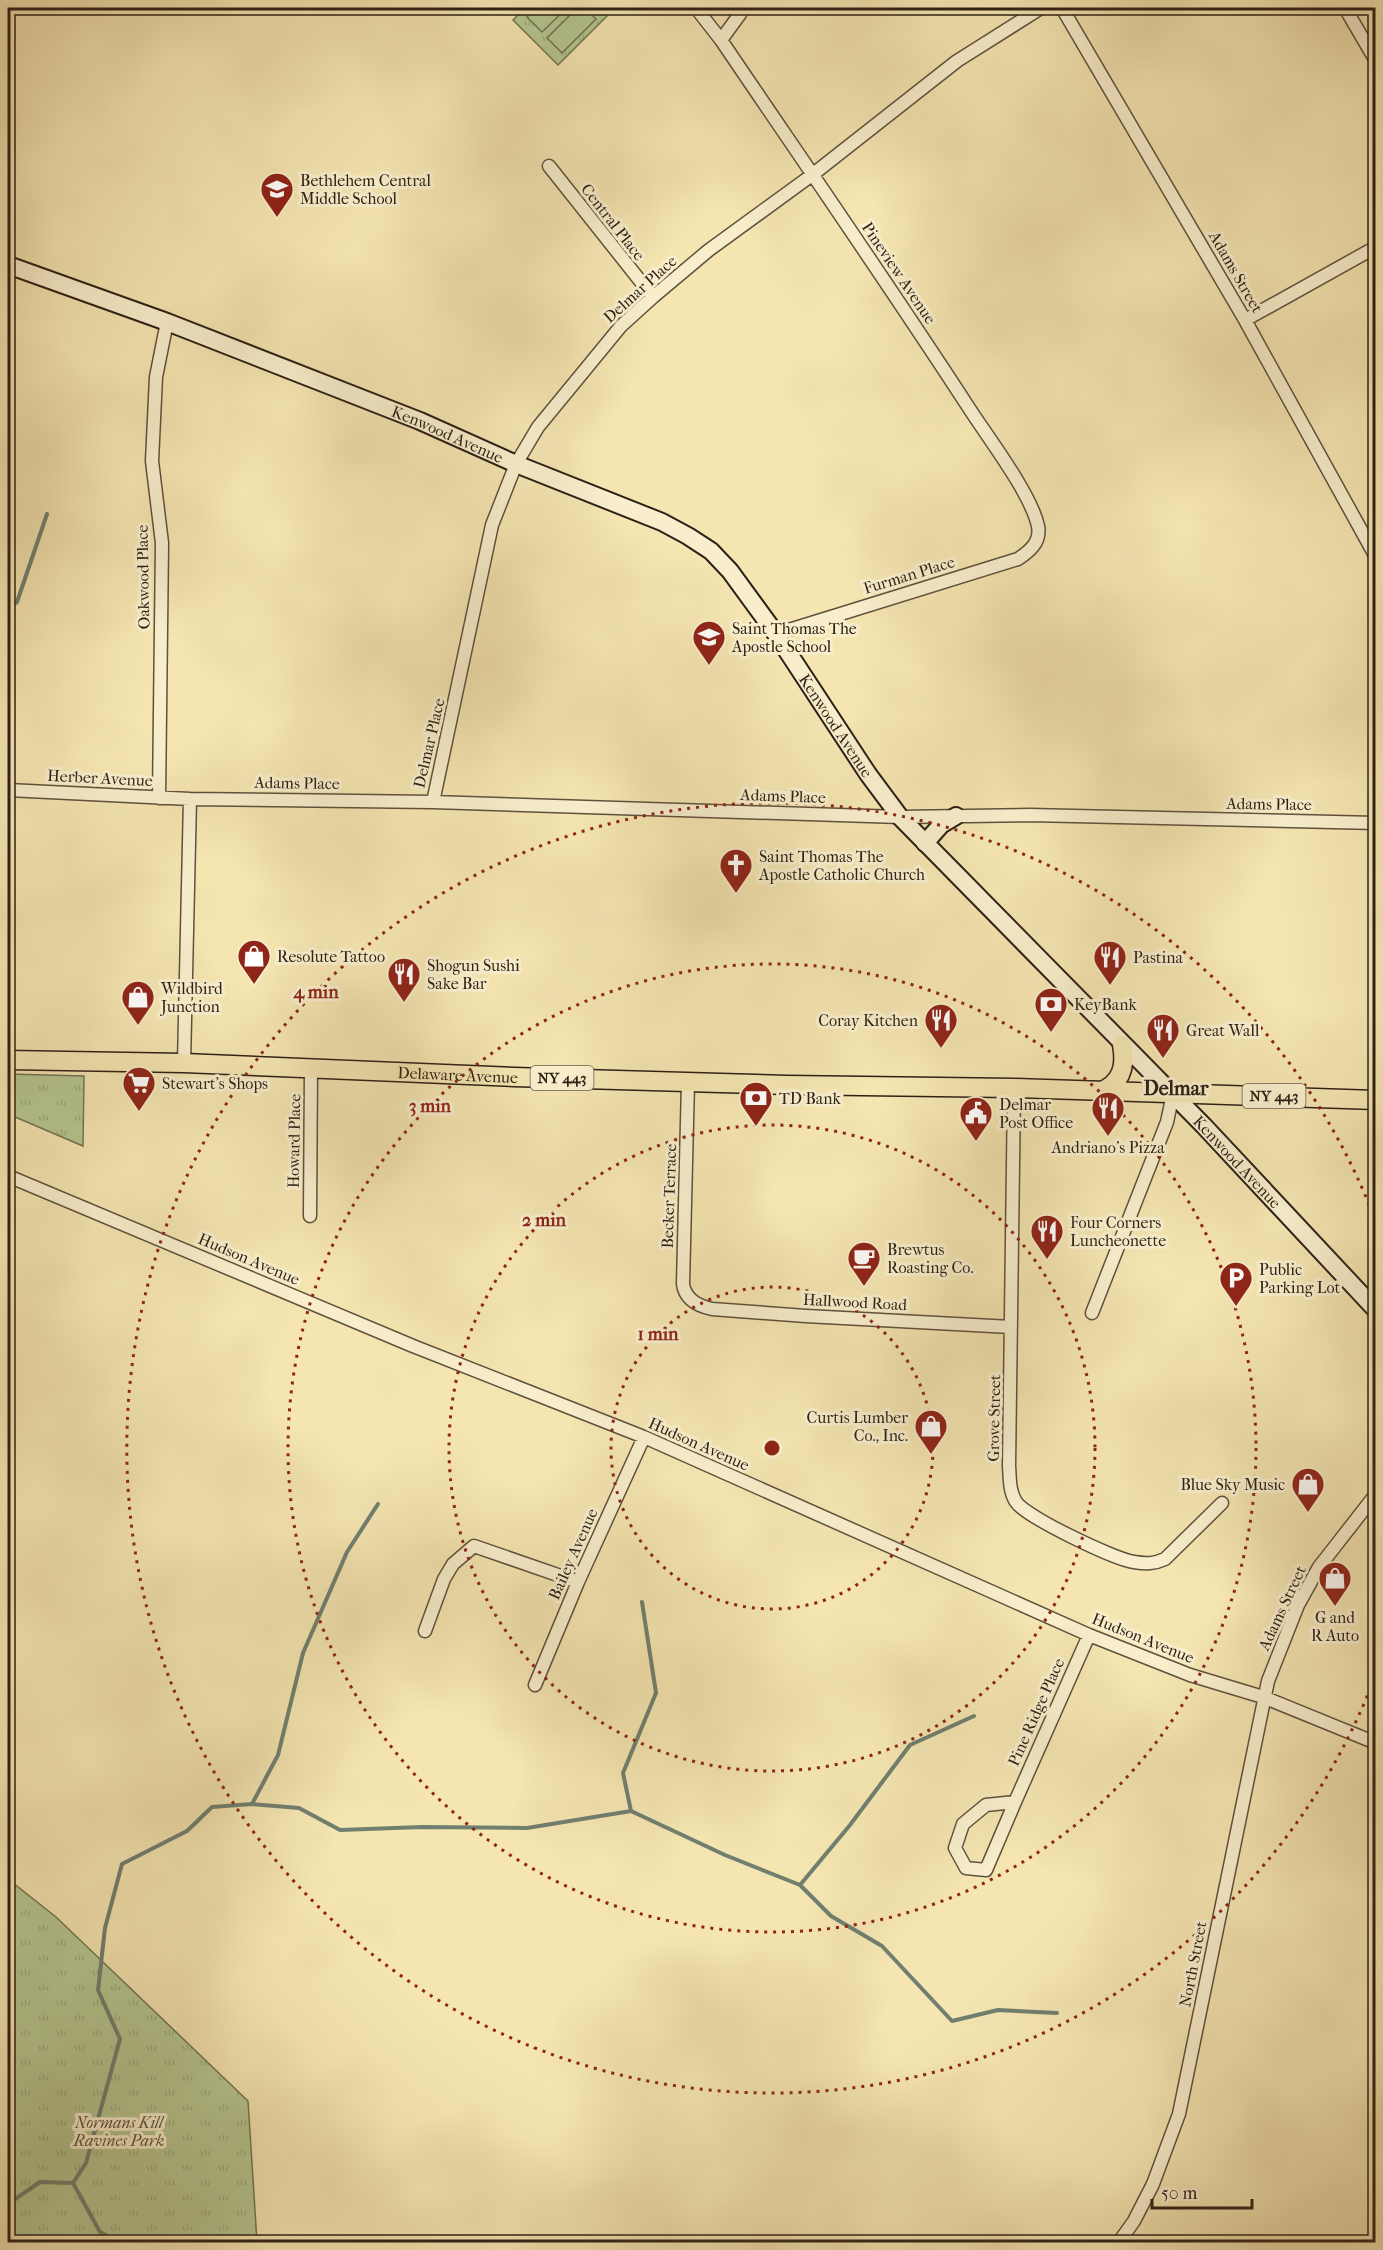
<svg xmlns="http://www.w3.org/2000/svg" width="1383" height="2250" viewBox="0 0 1383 2250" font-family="'IM FELL French Canon',serif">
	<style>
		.grass { fill: url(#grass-tufts); stroke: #717354; stroke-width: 1.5 }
		.garden { fill: #b5c691; stroke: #717354; stroke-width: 1.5 }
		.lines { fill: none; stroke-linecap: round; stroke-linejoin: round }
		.stream { stroke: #707f70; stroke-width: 4 }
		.street-casing { stroke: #5f513d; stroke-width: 15 }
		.secondary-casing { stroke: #2d2016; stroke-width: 20 }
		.primary-casing { stroke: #2d2016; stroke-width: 21 }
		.street { stroke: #f8eecc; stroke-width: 12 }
		.secondary { stroke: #f8eecc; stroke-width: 16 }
		.primary { stroke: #f4e5b1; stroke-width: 18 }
		.ring { fill: none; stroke: #8f2418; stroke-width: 3; stroke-dasharray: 3 6 }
		.labels { text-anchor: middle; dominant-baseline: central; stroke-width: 6; stroke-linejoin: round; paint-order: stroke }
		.shield { fill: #f8eecc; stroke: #6a5e4d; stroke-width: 1.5 }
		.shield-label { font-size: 15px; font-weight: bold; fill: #2d2016 }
		.poi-label { font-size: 16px; fill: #2d2016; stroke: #f8eecc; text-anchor: start }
		.street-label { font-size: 16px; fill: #2d2016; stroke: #f8eecc }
		.park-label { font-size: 16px; font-style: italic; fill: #56523b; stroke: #f8eecc }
		.quarter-label { font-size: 20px; font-weight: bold; fill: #2d2016; stroke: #f8eecc }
		.centre { fill: #8f2418; stroke: #f8eecc; stroke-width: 3 }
		.ring-label { font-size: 18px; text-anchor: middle; font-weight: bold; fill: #8f2418; stroke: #f8eecc; stroke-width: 6; stroke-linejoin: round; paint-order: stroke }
	</style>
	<defs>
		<pattern id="grass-tufts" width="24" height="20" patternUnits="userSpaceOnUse" patternTransform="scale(1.5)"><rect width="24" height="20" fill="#b5c691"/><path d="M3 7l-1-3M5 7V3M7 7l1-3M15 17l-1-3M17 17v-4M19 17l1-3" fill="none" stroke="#9caa7c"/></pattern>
	</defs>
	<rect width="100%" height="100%" fill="#f4e5b1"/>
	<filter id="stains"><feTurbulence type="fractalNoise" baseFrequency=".00333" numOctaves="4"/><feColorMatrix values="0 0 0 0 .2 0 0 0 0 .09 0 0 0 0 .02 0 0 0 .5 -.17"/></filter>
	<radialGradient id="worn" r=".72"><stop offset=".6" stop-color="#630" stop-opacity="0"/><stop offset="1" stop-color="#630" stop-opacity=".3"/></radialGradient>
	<path class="grass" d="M 525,8 L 603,8 L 609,14 L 558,65 L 513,20 Z
		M 8,1074 L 84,1076 L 83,1146 L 8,1114 Z
		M 8,1879 L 56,1917 L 248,2101 L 257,2242 L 8,2242 Z"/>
	<path class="garden" d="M 536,8 L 567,8 L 542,32 L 527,17 Z
		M 577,8 L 584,8 L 596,19 L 562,53 L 547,38 Z"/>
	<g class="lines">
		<path class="stream" d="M 8,608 L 17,602 L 47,514
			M 252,1804 L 278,1755 L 303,1653 L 347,1552 L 378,1504
			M 631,1811 L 623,1773 L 656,1693 L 642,1602
			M 800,1885 L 831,1916 L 882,1946 L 952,2021 L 998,2010 L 1057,2013
			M 73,2183 L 100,2232 L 119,2242
			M 8,2204 L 40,2182 L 73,2183 L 86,2163 L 120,2039 L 98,1990 L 105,1928 L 122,1864 L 187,1831 L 212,1807 L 252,1804 L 299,1808 L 340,1830 L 422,1827 L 527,1828 L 631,1811 L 725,1855 L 800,1885 L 850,1825 L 910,1745 L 974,1716"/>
		<defs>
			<path id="street" d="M 696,8 L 721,40 L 740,14 L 743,8
				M 1062,8 L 1245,320 L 1376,557
				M 1345,8 L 1376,61
				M 721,40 C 803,161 887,282 967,405 C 986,435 1031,493 1038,526 C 1041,542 1030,551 1018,559 L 776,634
				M 549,166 L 653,297
				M 1245,320 L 1376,247
				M 8,790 L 190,799 L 433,802 L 900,817 L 1030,815 L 1376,823
				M 159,798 L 162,543 L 152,461 L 156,377 L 167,322
				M 433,802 L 492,525 L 516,464 L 538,427 L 621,326 L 653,297 L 709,250 L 812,175 L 957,61 L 1041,8
				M 184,1063 L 190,799
				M 688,1082 L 683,1284 C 685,1299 698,1306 712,1309 L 806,1316 L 1011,1327
				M 1014,1088 L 1009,1466 C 1010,1478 1009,1491 1016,1502 C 1026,1517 1114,1559 1134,1562 C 1146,1564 1154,1564 1165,1559 L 1222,1503
				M 8,1176 L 413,1346 L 644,1437 L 1089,1635 L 1190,1675 L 1263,1697 L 1376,1743
				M 310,1216 L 311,1067
				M 1092,1313 L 1167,1122 L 1173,1094
				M 425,1631 L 444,1579 L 453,1564 L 474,1546 L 578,1582
				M 535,1685 L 578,1582 L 644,1437
				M 1015,1802 L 986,1870 L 966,1868 L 955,1848 L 963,1824 L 986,1805 Z
				M 1015,1802 L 1089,1635
				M 1119,2242 L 1134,2221 L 1153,2184 L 1179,2114 L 1268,1681 L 1298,1605 L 1319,1567 L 1376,1494"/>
			<g id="secondary">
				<path id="s1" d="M 8,265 L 167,322 L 420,421 L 516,464 L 662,522 L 688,536 L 711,551 L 730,571 L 776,634 L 868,774 L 900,817 L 1204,1126 L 1376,1310"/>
				<path d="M 925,843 L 941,825 L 956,816"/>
			</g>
			<g id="primary">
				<path id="s2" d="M 8,1060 L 184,1063 L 514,1077 L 787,1085 L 1014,1088 L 1376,1100"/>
				<path d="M 1100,1092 C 1122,1083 1126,1066 1122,1045"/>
			</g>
		</defs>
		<use href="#street" class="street-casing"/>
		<use href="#secondary" class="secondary-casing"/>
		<use href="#primary" class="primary-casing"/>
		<use href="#street" class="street"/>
		<use href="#secondary" class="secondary"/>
		<use href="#primary" class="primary"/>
	</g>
	<g class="ring">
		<circle cx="772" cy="1448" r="161"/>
		<circle cx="772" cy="1448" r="323"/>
		<circle cx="772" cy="1448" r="484"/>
		<path d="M1374 1679A645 645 0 1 1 1374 1217"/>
	</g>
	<defs>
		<symbol id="school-pin" viewBox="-11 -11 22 30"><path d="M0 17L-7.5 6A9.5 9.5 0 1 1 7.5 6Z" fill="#8f2418" stroke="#f8eecc"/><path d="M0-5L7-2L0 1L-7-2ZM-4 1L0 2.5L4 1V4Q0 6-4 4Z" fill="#fff"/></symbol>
		<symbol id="church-pin" viewBox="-11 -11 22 30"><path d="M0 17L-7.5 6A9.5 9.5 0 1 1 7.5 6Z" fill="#8f2418" stroke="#f8eecc"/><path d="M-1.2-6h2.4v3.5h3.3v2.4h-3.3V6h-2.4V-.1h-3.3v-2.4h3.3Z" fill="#fff"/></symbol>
		<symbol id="shop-pin" viewBox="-11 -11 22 30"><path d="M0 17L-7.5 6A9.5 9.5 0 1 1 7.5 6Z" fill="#8f2418" stroke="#f8eecc"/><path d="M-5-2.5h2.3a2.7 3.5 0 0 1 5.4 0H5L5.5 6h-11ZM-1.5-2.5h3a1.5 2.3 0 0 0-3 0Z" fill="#fff"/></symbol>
		<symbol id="restaurant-pin" viewBox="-11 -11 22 30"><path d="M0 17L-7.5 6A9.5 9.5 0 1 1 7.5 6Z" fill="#8f2418" stroke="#f8eecc"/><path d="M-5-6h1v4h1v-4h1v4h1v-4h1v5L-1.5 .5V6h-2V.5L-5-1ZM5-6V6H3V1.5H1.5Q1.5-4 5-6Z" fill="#fff"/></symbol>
		<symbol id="bank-pin" viewBox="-11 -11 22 30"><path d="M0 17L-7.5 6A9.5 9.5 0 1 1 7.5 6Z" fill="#8f2418" stroke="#f8eecc"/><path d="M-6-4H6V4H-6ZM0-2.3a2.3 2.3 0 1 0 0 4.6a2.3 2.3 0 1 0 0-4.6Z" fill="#fff"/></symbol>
		<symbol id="supermarket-pin" viewBox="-11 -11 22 30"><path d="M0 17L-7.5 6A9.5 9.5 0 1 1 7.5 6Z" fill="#8f2418" stroke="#f8eecc"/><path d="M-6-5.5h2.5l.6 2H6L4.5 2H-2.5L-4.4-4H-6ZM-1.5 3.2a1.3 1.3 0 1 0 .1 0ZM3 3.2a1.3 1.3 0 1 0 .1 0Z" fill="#fff"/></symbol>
		<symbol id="civic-pin" viewBox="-11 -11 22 30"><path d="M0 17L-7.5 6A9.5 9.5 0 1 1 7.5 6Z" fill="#8f2418" stroke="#f8eecc"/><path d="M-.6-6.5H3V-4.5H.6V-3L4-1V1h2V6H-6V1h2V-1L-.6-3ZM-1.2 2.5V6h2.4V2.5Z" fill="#fff"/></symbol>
		<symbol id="cafe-pin" viewBox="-11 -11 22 30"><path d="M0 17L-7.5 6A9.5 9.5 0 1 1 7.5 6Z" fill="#8f2418" stroke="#f8eecc"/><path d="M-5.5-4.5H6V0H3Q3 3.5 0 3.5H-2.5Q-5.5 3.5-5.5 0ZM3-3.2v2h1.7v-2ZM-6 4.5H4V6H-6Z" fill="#fff"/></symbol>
		<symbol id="parking-pin" viewBox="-11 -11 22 30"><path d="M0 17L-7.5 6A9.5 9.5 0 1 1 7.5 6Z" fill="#8f2418" stroke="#f8eecc"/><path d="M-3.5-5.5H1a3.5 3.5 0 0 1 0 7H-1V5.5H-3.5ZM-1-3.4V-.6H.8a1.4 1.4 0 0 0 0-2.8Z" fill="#fff"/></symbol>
	</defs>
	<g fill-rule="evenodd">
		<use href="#school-pin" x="258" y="170" width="38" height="52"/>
		<use href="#school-pin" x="690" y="618" width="38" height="52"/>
		<use href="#church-pin" x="717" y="846" width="38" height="52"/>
		<use href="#shop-pin" x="235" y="937" width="38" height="52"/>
		<use href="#restaurant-pin" x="1091" y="938" width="38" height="52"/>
		<use href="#restaurant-pin" x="385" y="955" width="38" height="52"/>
		<use href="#shop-pin" x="119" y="978" width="38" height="52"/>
		<use href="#bank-pin" x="1032" y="985" width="38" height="52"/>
		<use href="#restaurant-pin" x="922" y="1001" width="38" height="52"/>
		<use href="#restaurant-pin" x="1144" y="1011" width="38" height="52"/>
		<use href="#supermarket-pin" x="120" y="1064" width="38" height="52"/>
		<use href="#bank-pin" x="737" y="1079" width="38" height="52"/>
		<use href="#restaurant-pin" x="1089" y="1089" width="38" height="52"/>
		<use href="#civic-pin" x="957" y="1094" width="38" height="52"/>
		<use href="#restaurant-pin" x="1028" y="1212" width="38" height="52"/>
		<use href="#cafe-pin" x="845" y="1239" width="38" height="52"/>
		<use href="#parking-pin" x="1217" y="1259" width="38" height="52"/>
		<use href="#shop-pin" x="912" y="1407" width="38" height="52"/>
		<use href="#shop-pin" x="1289" y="1465" width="38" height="52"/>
		<use href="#shop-pin" x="1316" y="1559" width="38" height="52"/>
	</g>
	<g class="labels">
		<g class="shield">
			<rect x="530.5" y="1066" width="63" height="24" rx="4.5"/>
			<rect x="1242.5" y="1084" width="63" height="24" rx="4.5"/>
		</g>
		<g class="shield-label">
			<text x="562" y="1078">NY 443</text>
			<text x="1274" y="1096">NY 443</text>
		</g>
		<g class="poi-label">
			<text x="300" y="180">Bethlehem Central<tspan x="300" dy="18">Middle School</tspan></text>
			<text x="732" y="628">Saint Thomas The<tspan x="732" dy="18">Apostle School</tspan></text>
			<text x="759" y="856">Saint Thomas The<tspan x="759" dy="18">Apostle Catholic Church</tspan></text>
			<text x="277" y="956">Resolute Tattoo</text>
			<text x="1133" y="957">Pastina</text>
			<text x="427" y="965">Shogun Sushi<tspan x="427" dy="18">Sake Bar</tspan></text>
			<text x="161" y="988">Wildbird<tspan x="161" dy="18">Junction</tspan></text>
			<text x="1074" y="1004">KeyBank</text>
			<text x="918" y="1020" text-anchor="end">Coray Kitchen</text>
			<text x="1186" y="1030">Great Wall</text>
			<text x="162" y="1083">Stewart's Shops</text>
			<text x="779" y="1098">TD Bank</text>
			<text x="999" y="1104">Delmar<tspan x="999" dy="18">Post Office</tspan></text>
			<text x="1108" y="1147" text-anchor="middle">Andriano's Pizza</text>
			<text x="1070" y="1222">Four Corners<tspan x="1070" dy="18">Luncheonette</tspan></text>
			<text x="887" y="1249">Brewtus<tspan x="887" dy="18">Roasting Co.</tspan></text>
			<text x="1259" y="1269">Public<tspan x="1259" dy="18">Parking Lot</tspan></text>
			<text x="908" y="1417" text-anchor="end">Curtis Lumber<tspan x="908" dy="18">Co., Inc.</tspan></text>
			<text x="1285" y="1484" text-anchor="end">Blue Sky Music</text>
			<text x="1335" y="1617" text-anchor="middle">G and<tspan x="1335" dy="18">R Auto</tspan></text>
		</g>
		<g class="street-label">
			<text transform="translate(613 222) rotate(52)">Central Place</text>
			<text transform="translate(1236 272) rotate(60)">Adams Street</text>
			<text transform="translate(899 273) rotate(56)">Pineview Avenue</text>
			<text transform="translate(640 289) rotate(-42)">Delmar Place</text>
			<text stroke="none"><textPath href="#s1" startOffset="471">Kenwood Avenue</textPath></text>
			<text transform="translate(909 575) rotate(-17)">Furman Place</text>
			<text transform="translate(143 577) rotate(-91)">Oakwood Place</text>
			<text stroke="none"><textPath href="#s1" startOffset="975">Kenwood Avenue</textPath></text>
			<text transform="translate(429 743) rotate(-77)">Delmar Place</text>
			<text transform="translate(100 778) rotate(3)">Herber Avenue</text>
			<text transform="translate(297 783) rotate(1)">Adams Place</text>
			<text transform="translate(783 796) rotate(2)">Adams Place</text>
			<text transform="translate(1269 804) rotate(1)">Adams Place</text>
			<text stroke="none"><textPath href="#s2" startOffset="450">Delaware Avenue</textPath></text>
			<text transform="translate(294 1141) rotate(-89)">Howard Place</text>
			<text stroke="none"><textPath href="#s1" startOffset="1569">Kenwood Avenue</textPath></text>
			<text transform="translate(669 1196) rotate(-88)">Becker Terrace</text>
			<text transform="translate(249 1259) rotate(23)">Hudson Avenue</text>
			<text transform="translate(855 1302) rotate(3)">Hallwood Road</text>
			<text transform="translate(994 1418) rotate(-89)">Grove Street</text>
			<text transform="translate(699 1444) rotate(24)">Hudson Avenue</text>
			<text transform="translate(573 1554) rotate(-66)">Bailey Avenue</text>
			<text transform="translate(1282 1608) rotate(-65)">Adams Street</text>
			<text transform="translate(1143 1638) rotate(22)">Hudson Avenue</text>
			<text transform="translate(1036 1712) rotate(-66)">Pine Ridge Place</text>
			<text transform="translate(1193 1964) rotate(-79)">North Street</text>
		</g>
		<g class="park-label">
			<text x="119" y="2122">Normans Kill<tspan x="119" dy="18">Ravines Park</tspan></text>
		</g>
		<g class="quarter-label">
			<text x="1176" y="1088">Delmar</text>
		</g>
	</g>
	<circle cx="772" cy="1448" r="9" class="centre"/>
	<g class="ring-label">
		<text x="316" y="998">4 min</text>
		<text x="430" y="1112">3 min</text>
		<text x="544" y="1226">2 min</text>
		<text x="658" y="1340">1 min</text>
	</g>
	<rect width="1383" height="2250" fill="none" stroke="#f4e5b1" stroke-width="30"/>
	<rect x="9" y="9" width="1365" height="2232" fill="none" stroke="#2d2016" stroke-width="3"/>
	<rect x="15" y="15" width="1353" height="2220" fill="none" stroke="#2d2016" stroke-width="1.5"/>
	<path d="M1152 2199v9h100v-9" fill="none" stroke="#2d2016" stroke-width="3"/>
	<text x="1161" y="2199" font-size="18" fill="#2d2016" stroke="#f8eecc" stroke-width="4.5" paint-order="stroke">50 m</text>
	<rect width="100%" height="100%" filter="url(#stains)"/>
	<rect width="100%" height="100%" fill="url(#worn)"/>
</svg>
